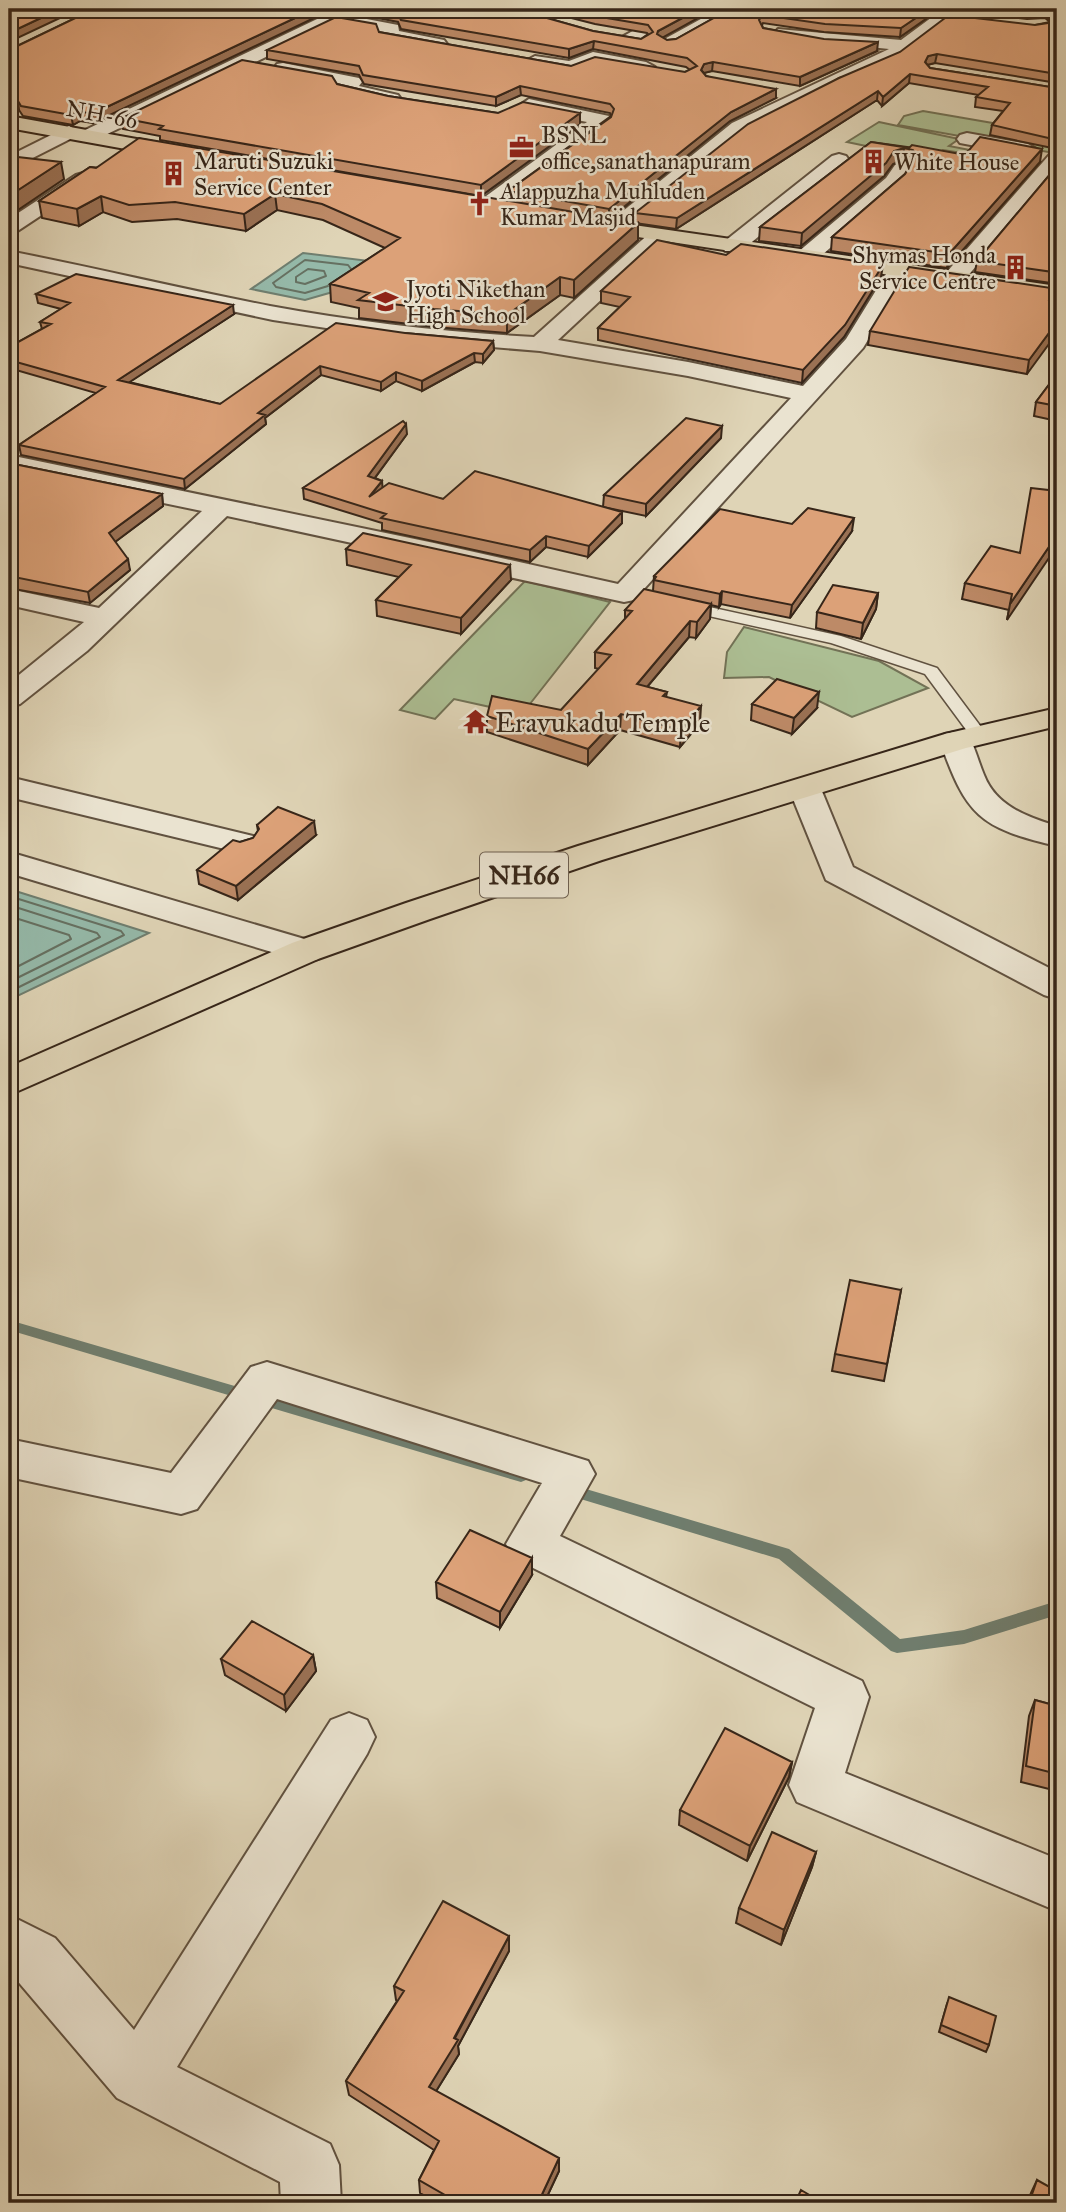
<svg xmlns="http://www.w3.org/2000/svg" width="1066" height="2212" viewBox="0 0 1066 2212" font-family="'IM FELL Great Primer',serif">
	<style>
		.green { fill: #acbe93; stroke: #727256; stroke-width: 2 }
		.water { fill: #95b9a9; stroke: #6f7e6f; stroke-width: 2 }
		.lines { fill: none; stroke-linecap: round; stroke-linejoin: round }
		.shore { stroke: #667061; stroke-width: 2 }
		.stream { fill: #6f7e6f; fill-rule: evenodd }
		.service-casing { stroke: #615240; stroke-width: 3 }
		.minor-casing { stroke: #615240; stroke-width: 4 }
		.primary-casing { stroke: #372619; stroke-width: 4 }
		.trunk-casing { stroke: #372619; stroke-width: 4 }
		.service { fill: #eae3d0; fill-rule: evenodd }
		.minor { fill: #eae3d0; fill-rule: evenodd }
		.primary { fill: #dfd4b6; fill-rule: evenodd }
		.trunk { fill: #dfd4b6; fill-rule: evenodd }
		.wall { fill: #bd8a67; stroke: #372619; stroke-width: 2 }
		.shaded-wall { fill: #9a7154; stroke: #372619; stroke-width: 2 }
		.building { fill: #dca178; stroke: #372619; stroke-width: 2 }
		.labels { text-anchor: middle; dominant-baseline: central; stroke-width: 5; stroke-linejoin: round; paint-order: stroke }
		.far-street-label { font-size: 23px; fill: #372619; stroke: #eae3d0 }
		.far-poi-label { font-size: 23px; fill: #372619; stroke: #eae3d0; text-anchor: start }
		.shield { fill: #eae3d0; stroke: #6d5f50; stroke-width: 2 }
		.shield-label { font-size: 26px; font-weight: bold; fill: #372619 }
		.poi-label { font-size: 28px; fill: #372619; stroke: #eae3d0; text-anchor: start }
	</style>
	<rect width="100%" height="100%" fill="#dfd4b6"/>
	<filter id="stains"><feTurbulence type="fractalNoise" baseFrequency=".00286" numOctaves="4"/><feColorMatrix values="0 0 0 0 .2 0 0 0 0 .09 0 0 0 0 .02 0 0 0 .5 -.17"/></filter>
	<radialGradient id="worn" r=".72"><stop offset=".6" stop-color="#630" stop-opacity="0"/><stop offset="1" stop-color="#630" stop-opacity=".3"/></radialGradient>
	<path class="green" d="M 923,111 L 1010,126 L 1057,146 L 1048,152 L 898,125 L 904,116 Z
		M 879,122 L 959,139 L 949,146 L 970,150 L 962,153 L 943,150 L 928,159 L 847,142 Z
		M 525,581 L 610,602 L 522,714 L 454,699 L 435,719 L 400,710 Z
		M 744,627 L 879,661 L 928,688 L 852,717 L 769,677 L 724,678 L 727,652 Z"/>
	<path class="water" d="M 303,253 L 369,261 L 343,289 L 305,300 L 251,289 Z
		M 9,889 L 149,933 L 9,1000 Z"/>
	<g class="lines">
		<path class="shore" d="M 308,269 L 324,271 L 326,276 L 305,284 L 296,282 L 296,277 Z
			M 328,286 L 305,293 L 276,287 L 273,283 L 305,260 L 348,265 L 351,269
			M 9,896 L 121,931 L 124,935 L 9,992
			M 9,905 L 97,933 L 100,937 L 9,982
			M 9,916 L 69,935 L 71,939 L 9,971"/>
		<path class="stream" d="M 9,1320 L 521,1470 L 526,1472 L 528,1476 L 526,1480 L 521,1482 L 9,1330 Z
			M 569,1484 L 789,1549 L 900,1639 L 964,1630 L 1057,1601 L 1057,1615 L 964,1644 L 897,1653 L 891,1651 L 779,1559 L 564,1494 L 562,1490 L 564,1486 Z"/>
		<defs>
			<path id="service" d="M 682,601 L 841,636 L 937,668 L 987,735 L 979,740 L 973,739 L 925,674 L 831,643 L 677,609 L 674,606 L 677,603 Z"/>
			<path id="minor" d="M 338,9 L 359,9 L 351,16 L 398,25 L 399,31 L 444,40 L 447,44 L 438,49 L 380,38 L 379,31 L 336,23 L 95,140 L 88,142 L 78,136 L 81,132 Z
				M 498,9 L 530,9 L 517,16 L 500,13 Z
				M 673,9 L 693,9 L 635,42 L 623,42 L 620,38 Z
				M 719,9 L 739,9 L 674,46 L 668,47 L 659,42 Z
				M 943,9 L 961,9 L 898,59 L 837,85 L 746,131 L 619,232 L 605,232 L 602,228 L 732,123 L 889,49 L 784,38 L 778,37 L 775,33 L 778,29 L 901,40 Z
				M 593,52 L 646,62 L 655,67 L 646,72 L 595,63 L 571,72 L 529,65 L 526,61 L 535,56 L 569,61 Z
				M 283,63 L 359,78 L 362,82 L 359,86 L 398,95 L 401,99 L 392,105 L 338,92 L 335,88 L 337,84 L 277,72 L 274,68 L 277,64 Z
				M 529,99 L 609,116 L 611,120 L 492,210 L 478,210 L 475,206 L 478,202 L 587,122 L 522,109 L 520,105 Z
				M 69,126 L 79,132 L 76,136 L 9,170 L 9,156 Z
				M 967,133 L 1028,144 L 1038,150 L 1028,156 L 960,143 L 957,139 L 960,135 Z
				M 1057,152 L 1057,170 L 961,284 L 945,284 L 942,279 L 945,274 L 1050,154 Z
				M 839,154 L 846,156 L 849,160 L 846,164 L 741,251 L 725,251 L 722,246 L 725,241 L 832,156 Z
				M 902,163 L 909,165 L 912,169 L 901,186 L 814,262 L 798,262 L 795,257 L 798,252 L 886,178 L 895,165 Z
				M 83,173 L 90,175 L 93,179 L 90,183 L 16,232 L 9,234 L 9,219 L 76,175 Z
				M 659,229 L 666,231 L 670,235 L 666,239 L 558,340 L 688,362 L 803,386 L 846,339 L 891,266 L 907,266 L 910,271 L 863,348 L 634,600 L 624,602 L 227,516 L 87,651 L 20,704 L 9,707 L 9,683 L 84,622 L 9,605 L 9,589 L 99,608 L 202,511 L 9,471 L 9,455 L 434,543 L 618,584 L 791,398 L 688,376 L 540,351 L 406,340 L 273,320 L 9,263 L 9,251 C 96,268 182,289 270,306 C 357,322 445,332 534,337 L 652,231 Z
				M 956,732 L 967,734 C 975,746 978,761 984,775 C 996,806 1027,817 1057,826 L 1057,846 C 979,828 966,815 940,741 L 945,734 Z
				M 9,777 L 253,836 L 258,843 L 253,850 L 241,853 L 9,797 Z
				M 805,779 L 816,782 L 821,789 L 853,867 L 1057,972 L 1057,999 L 1044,995 L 826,880 L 789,789 L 794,782 Z
				M 9,852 L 318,943 L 323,951 L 318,959 L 305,962 L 9,873 Z
				M 267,1362 L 588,1461 L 595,1474 L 560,1536 L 862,1681 L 869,1697 L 845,1773 L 1057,1859 L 1057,1911 L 797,1802 L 789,1785 L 815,1708 L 513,1558 L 506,1544 L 542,1483 L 277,1399 L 197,1509 L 181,1514 L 9,1477 L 9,1439 L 171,1473 L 251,1367 Z
				M 349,1713 L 367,1720 L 375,1737 L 367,1754 L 177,2067 L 330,2144 L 339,2165 L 341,2203 L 281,2203 L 280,2182 L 117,2098 L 15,1978 L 9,1974 L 9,1915 L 55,1938 L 134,2030 L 331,1720 Z"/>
			<path id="primary" d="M 9,116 L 181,147 L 191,153 L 181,159 L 9,128 Z
				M 585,218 L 1057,286 L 1057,300 L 578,228 L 575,224 L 578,220 Z"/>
			<path id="trunk" d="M 1057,708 L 1057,726 L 966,748 L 602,860 L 430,919 L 318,959 L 9,1095 L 9,1067 L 292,943 L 406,903 L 578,846 L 945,734 Z"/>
		</defs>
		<use href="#service" class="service-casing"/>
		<use href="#minor" class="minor-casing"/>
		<use href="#primary" class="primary-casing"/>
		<use href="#trunk" class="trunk-casing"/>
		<use href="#service" class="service"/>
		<use href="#minor" class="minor"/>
		<use href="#primary" class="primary"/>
		<use href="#trunk" class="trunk"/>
	</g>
	<path class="wall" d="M 94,9 L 93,123 L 80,121 L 73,125 L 23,116 L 19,110 L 14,113 L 9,112 L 9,50 Z
		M 356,9 L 515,9 L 593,31 L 641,39 L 648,34 L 647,33 L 595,24 L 536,9 L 714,9 L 662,37 L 667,40 L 676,39 L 730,9 L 940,9 L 900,37 L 824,32 L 763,23 L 762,25 L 763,28 L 877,51 L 800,86 L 712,71 L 704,73 L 706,76 L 776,98 L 730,121 L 610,219 L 638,223 L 638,240 L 574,298 L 560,295 L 507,333 L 435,327 L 359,318 L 359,308 L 331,302 L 330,284 L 385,248 L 323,220 L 277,210 L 246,231 L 177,219 L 132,222 L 103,212 L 79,226 L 42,218 L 39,201 L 90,167 L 508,201 L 508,191 L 611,116 L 610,113 L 521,95 L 496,106 L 364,84 L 359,75 L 267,59 L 267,50 L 379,32 L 571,66 L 685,72 L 690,70 L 686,67 L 593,49 L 569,58 L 401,29 L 398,22 L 357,14 Z
		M 962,9 L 1057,9 L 1057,83 L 935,63 L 927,65 L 930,68 L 1057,88 L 1057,149 L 990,135 L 992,125 L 1003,111 L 975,107 L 976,97 L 979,95 L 909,83 L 882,106 L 877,100 L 676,229 L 635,223 L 635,213 L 839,78 L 1035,25 L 1050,22 L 1045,18 L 1027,19 L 963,11 Z
		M 337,84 L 388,96 L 498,113 L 580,113 L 580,124 L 481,196 L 160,140 L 160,136 L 123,129 L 122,118 Z
		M 871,142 L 965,155 L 1040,162 L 947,268 L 831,251 L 832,237 L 905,174 L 911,164 L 903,160 L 893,164 L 884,176 L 801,246 L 759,241 L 760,227 Z
		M 1057,166 L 1057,273 L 1053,273 L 1051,283 L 975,272 L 977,261 Z
		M 726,255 L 881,277 L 844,337 L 802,383 L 598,340 L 598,328 L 620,307 L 601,303 L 601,291 Z
		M 36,294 L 234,314 L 129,382 L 220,404 L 405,333 L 493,341 L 494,350 L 483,363 L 475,362 L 422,391 L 396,381 L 381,391 L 321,375 L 265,418 L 266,424 L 185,489 L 21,455 L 19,445 L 96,393 L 9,368 L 9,347 L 42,329 L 40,322 L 61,309 L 38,303 Z
		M 1049,300 L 1027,374 L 868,345 L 870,331 Z
		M 1057,374 L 1057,421 L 1034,416 L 1036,402 Z
		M 407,434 L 375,478 L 382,481 L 382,488 L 443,499 L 622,512 L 622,523 L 588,557 L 546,547 L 530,562 L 382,530 L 382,523 L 304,499 L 303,488 Z
		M 721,438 L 646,516 L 603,507 L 604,495 Z
		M 9,463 L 162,494 L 163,506 L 115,542 L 130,570 L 90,603 L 9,588 Z
		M 1057,491 L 1007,620 L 1009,610 L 962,599 L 965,583 L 1020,553 Z
		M 792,524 L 852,531 L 790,618 L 721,604 L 719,607 L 711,605 L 710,619 L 696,638 L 689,637 L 647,687 L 667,692 L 666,697 L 700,723 L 680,747 L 620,730 L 588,765 L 487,732 L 487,716 L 561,710 L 599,669 L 595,668 L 595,652 L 625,619 L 625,610 L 653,591 L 654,576 Z
		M 346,549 L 511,580 L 461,634 L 377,616 L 376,600 L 399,577 L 347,565 Z
		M 878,593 L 876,609 L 861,639 L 816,628 L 817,612 Z
		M 752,704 L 817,708 L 792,734 L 751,720 Z
		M 257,825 L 316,835 L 238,900 L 199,884 L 197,870 L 240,842 L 253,838 L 258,831 Z
		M 901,1290 L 884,1381 L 832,1371 L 835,1354 Z
		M 532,1575 L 500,1628 L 437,1598 L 436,1582 Z
		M 313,1655 L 316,1671 L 286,1711 L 225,1675 L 221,1659 Z
		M 1035,1700 L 1057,1706 L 1057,1791 L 1021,1782 L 1029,1716 Z
		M 792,1762 L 789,1777 L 747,1861 L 679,1825 L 680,1810 Z
		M 816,1852 L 812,1867 L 781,1945 L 736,1923 L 739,1908 Z
		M 509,1936 L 509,1951 L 458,2046 L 459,2054 L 436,2091 L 559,2171 L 544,2203 L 438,2203 L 420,2193 L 419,2180 L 434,2150 L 349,2095 L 346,2081 L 397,2001 L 396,2000 L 394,1986 Z
		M 947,2004 L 989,2045 L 986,2052 L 939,2032 Z
		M 1037,2180 L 1057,2203 L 1027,2203 L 1031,2193 Z"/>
	<path class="shaded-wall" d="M 60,9 L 79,9 L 9,42 L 9,33 Z
		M 314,9 L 333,9 L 93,123 L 92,114 Z
		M 699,9 L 714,9 L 658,40 L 657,34 L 658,31 Z
		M 929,9 L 940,9 L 900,37 L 901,28 Z
		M 594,41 L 593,49 L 569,58 L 569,49 Z
		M 878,42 L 877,51 L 800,86 L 800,77 Z
		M 937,54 L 935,63 L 927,65 L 925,62 L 928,56 Z
		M 713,62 L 712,71 L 704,73 L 701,70 L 704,64 Z
		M 910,74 L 909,83 L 882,106 L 883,97 Z
		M 520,86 L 521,95 L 496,106 L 496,97 Z
		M 776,89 L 776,98 L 730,121 L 609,219 L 609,209 L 731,112 Z
		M 878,91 L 877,100 L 676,229 L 677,218 Z
		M 18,101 L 19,110 L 14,113 L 12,104 Z
		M 79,111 L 80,121 L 73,125 L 71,115 Z
		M 580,113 L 580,124 L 481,196 L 481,185 Z
		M 904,148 L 903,160 L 893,164 L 884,176 L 801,246 L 802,233 L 894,151 Z
		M 1042,149 L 1040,162 L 947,268 L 949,254 Z
		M 61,162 L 64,179 L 9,216 L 9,196 Z
		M 275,194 L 277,210 L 246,231 L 244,214 Z
		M 101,196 L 103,212 L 79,226 L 77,209 Z
		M 638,223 L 638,240 L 574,298 L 574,280 Z
		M 883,265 L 881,277 L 844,337 L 802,383 L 803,370 Z
		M 560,277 L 560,295 L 507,333 L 507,315 Z
		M 233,305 L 234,314 L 119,389 L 118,380 Z
		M 1057,322 L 1057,333 L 1027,374 L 1029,360 Z
		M 493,341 L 494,350 L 483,363 L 483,354 Z
		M 474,353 L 475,362 L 422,391 L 422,381 Z
		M 320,366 L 321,375 L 265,418 L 266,424 L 185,489 L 184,479 L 258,413 Z
		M 396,372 L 396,381 L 381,391 L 381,382 Z
		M 406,424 L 407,434 L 368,487 L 368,476 Z
		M 722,426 L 721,438 L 646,516 L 646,504 Z
		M 382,481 L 383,492 L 369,497 Z
		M 162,494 L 163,506 L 111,545 L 109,533 Z
		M 622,512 L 622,523 L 588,557 L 589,546 Z
		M 854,518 L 852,531 L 790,618 L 792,605 Z
		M 1057,535 L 1057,546 L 1007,620 L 1010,604 Z
		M 546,536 L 546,547 L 530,562 L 530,550 Z
		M 128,559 L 130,570 L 90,603 L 88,592 Z
		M 510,565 L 511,580 L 461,634 L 461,618 Z
		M 722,591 L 721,604 L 719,607 L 720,594 Z
		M 878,593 L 876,609 L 861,639 L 863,623 Z
		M 711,604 L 710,619 L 696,638 L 697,622 Z
		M 690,621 L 689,637 L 636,700 L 637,684 Z
		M 819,692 L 817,708 L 792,734 L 794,718 Z
		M 701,706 L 700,723 L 680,747 L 681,730 Z
		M 621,714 L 620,730 L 588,765 L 588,749 Z
		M 314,821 L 316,835 L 238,900 L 236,886 Z
		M 532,1558 L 532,1575 L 500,1628 L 500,1612 Z
		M 313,1655 L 316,1671 L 286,1711 L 284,1695 Z
		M 792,1762 L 789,1777 L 747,1861 L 750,1846 Z
		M 816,1852 L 812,1867 L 781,1945 L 784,1930 Z
		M 509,1936 L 509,1951 L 458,2046 L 459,2054 L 430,2101 L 429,2087 Z
		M 559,2158 L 559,2171 L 544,2203 L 538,2203 Z"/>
	<path class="building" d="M 9,9 L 60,9 L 9,33 Z
		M 94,9 L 314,9 L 92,114 L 79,111 L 71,115 L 21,106 L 18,101 L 12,104 L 9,103 L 9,50 Z
		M 372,9 L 515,9 L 593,31 L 641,39 L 653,32 L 648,25 L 595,16 L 569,9 L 699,9 L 658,31 L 657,34 L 667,40 L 676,39 L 730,9 L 929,9 L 901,28 L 825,24 L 763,15 L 759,20 L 763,28 L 824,39 L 878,42 L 800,77 L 713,62 L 704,64 L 701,70 L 706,76 L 776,89 L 731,112 L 609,209 L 508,191 L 611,117 L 614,109 L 610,104 L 520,86 L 496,97 L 363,75 L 359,66 L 267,50 L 336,17 L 376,24 L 379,32 L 571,66 L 595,57 L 685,72 L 697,66 L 687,58 L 594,41 L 569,49 L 401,20 L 398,14 Z
		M 1013,9 L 1057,9 L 1057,74 L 937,54 L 928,56 L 925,62 L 930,68 L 1057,88 L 1057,140 L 992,125 L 1010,103 L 976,97 L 988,87 L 910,74 L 883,97 L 878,91 L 677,218 L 635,213 L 748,124 L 839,78 L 900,52 L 949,15 L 1035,25 L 1048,23 L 1057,18 L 1046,10 L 1028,11 Z
		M 242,60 L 332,76 L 337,84 L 388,96 L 498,113 L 523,102 L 580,113 L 481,185 L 159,129 L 163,126 L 122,118 Z
		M 980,137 L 1042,149 L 949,254 L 832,237 L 905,174 L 916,156 L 913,150 L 904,148 L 894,151 L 886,163 L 802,233 L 760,227 L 871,142 L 909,148 L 912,145 L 965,155 Z
		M 139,138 L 638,223 L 574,280 L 560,277 L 507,315 L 434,309 L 358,300 L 369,293 L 330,284 L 400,238 L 322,204 L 275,194 L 244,214 L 175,202 L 129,205 L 101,196 L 77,209 L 39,201 L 90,167 L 96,168 Z
		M 9,156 L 61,162 L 9,196 Z
		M 1057,166 L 1057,262 L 1054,262 L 1053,272 L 977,261 Z
		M 657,240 L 726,255 L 741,244 L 883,265 L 845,325 L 803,370 L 598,328 L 630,297 L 601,291 Z
		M 909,267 L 1051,288 L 1049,300 L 1057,301 L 1057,322 L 1029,360 L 870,331 Z
		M 76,274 L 233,305 L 118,380 L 220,404 L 336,323 L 405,333 L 493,341 L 483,354 L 474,353 L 422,381 L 396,372 L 381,382 L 320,366 L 258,413 L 265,415 L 184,479 L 19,445 L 105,387 L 9,360 L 9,347 L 51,324 L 40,322 L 70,303 L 36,294 Z
		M 1057,374 L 1057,406 L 1036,402 Z
		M 686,418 L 722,426 L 646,504 L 604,495 Z
		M 403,421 L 406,424 L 368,476 L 382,481 L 369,497 L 389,483 L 443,499 L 475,471 L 622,512 L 589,546 L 546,536 L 530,550 L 381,518 L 386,514 L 303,488 Z
		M 9,463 L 162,494 L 109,533 L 128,559 L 88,592 L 9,576 Z
		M 1031,488 L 1057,491 L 1057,535 L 1010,604 L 1012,594 L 965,583 L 991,546 L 1020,553 Z
		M 808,508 L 854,518 L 792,605 L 722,591 L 720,594 L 654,580 L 656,577 L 654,576 L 720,509 L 792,524 Z
		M 363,533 L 510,565 L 461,618 L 376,600 L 411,565 L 346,549 Z
		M 833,585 L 878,593 L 863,623 L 817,612 Z
		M 644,589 L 711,604 L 697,622 L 690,621 L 637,684 L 667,692 L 663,696 L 701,706 L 681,730 L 621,714 L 588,749 L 487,716 L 492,696 L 561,710 L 611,655 L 595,652 L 632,611 L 625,610 Z
		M 777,679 L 819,692 L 794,718 L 752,704 Z
		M 278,807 L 314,821 L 236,886 L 197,870 L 233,840 L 240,842 L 253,838 L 259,829 L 257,825 Z
		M 850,1280 L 901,1290 L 887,1364 L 835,1354 Z
		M 470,1530 L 532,1558 L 500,1612 L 436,1582 Z
		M 252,1621 L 313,1655 L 284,1695 L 221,1659 Z
		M 1035,1700 L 1057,1706 L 1057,1774 L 1026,1766 Z
		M 725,1728 L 792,1762 L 750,1846 L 680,1810 Z
		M 772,1832 L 816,1852 L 784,1930 L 739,1908 Z
		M 443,1901 L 509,1936 L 454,2038 L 458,2040 L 429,2087 L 559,2158 L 538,2203 L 459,2203 L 419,2180 L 439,2141 L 346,2081 L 404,1991 L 394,1986 Z
		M 949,1997 L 996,2016 L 989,2045 L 941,2025 Z
		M 1037,2180 L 1057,2191 L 1057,2203 L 1029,2203 Z
		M 801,2190 L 823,2203 L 795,2203 Z"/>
	<defs>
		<symbol id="office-bare" viewBox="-9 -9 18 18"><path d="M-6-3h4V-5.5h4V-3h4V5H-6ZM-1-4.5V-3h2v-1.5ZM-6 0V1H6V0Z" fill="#8f2418" stroke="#eae3d0" stroke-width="2.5" paint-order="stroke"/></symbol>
		<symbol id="building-bare" viewBox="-9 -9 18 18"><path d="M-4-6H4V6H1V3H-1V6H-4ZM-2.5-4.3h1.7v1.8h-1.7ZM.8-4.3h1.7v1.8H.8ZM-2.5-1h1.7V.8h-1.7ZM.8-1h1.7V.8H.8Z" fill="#8f2418" stroke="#eae3d0" stroke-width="2.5" paint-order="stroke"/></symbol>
		<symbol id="church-bare" viewBox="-9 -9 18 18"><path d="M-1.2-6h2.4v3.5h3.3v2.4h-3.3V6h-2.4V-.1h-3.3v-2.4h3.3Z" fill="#8f2418" stroke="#eae3d0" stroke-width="2.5" paint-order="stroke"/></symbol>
		<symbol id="school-bare" viewBox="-9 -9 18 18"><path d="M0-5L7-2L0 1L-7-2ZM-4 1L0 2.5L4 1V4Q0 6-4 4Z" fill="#8f2418" stroke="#eae3d0" stroke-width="2.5" paint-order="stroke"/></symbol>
		<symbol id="temple-bare" viewBox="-9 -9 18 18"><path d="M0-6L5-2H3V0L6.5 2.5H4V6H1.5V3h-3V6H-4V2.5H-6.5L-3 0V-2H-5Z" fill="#8f2418" stroke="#eae3d0" stroke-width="2.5" paint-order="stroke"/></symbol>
	</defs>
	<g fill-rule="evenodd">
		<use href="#office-bare" x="504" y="130" width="35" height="35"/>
		<use href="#building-bare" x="856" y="144" width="35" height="35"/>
		<use href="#building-bare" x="156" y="156" width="35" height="35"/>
		<use href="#church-bare" x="462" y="186" width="35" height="35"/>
		<use href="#building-bare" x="998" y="250" width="35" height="35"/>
		<use href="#school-bare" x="368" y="284" width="35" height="35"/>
		<use href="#temple-bare" x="458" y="704" width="35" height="35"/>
	</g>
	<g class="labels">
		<g class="far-street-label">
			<text transform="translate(102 114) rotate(10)">NH-66</text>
		</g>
		<g class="far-poi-label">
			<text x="541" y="135">BSNL<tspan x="541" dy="26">office,sanathanapuram</tspan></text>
			<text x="194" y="161">Maruti Suzuki<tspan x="194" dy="26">Service Center</tspan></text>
			<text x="894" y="162">White House</text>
			<text x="500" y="191">Alappuzha Muhluden<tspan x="500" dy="26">Kumar Masjid</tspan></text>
			<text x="996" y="255" text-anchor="end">Shymas Honda<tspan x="996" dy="26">Service Centre</tspan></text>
			<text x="406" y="289">Jyoti Nikethan<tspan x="406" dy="26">High School</tspan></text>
		</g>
		<rect class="shield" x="480" y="852.5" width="88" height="45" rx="5"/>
		<g class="shield-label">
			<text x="524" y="875">NH66</text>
		</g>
		<g class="poi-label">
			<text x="495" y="722">Eravukadu Temple</text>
		</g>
	</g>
	<rect width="1066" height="2212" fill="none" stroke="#dfd4b6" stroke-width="35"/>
	<rect x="10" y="10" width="1045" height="2191" fill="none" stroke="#372619" stroke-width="3.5"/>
	<rect x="18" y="18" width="1031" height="2177" fill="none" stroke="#372619" stroke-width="2"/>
	<rect width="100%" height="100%" filter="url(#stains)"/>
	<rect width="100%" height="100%" fill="url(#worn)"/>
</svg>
